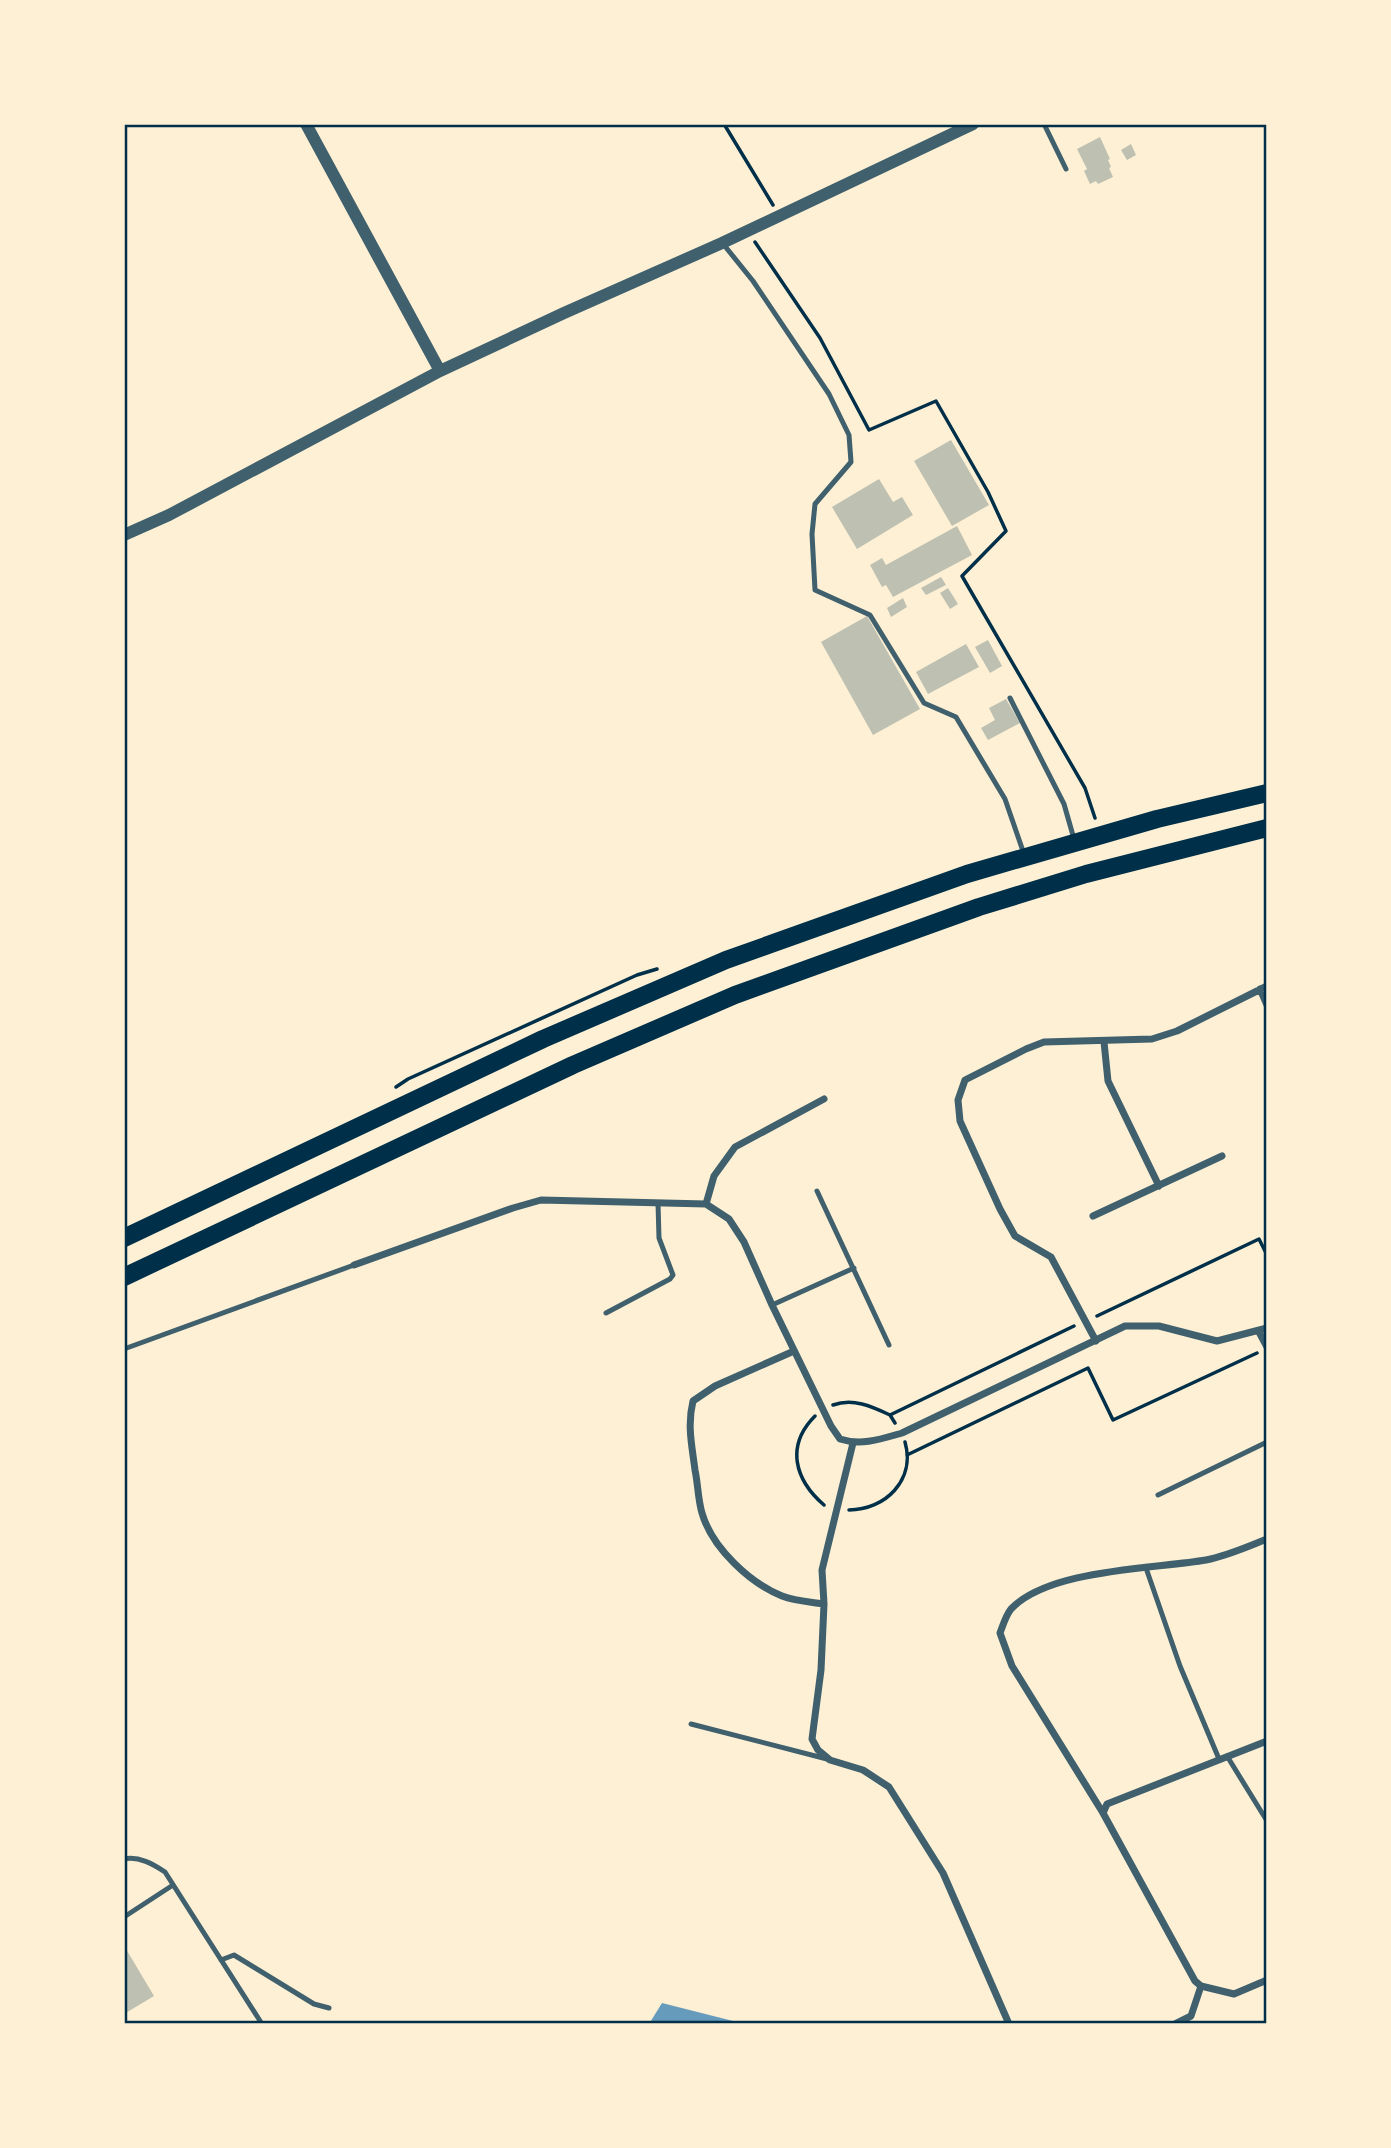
<svg xmlns="http://www.w3.org/2000/svg" width="1391" height="2148" viewBox="0 0 1391 2148" font-family="Quicksand,sans-serif">
	<style>
		.water { fill: #669bbc }
		.building { fill: #bec0b2 }
		.lines { fill: none; stroke-linecap: round; stroke-linejoin: round }
		.path { stroke: #003049; stroke-width: 3.5 }
		.service { stroke: #3f606c; stroke-width: 5 }
		.minor { stroke: #3f606c; stroke-width: 7 }
		.tertiary { stroke: #3f606c; stroke-width: 12 }
		.trunk { stroke: #003049; stroke-width: 18 }
		.neatline { fill: none; stroke: #003049; stroke-width: 2.5 }
	</style>
	<rect width="100%" height="100%" fill="#fdf0d5"/>
	<path class="water" d="M 662,2003 L 733,2021 L 734,2024 L 649,2024 Z"/>
	<path class="building" d="M 1100,137 L 1110,159 L 1108,160 L 1111,167 L 1109,168 L 1113,177 L 1098,184 L 1096,181 L 1090,184 L 1084,171 L 1087,169 L 1077,149 Z
		M 1131,144 L 1136,155 L 1127,160 L 1121,150 Z
		M 951,440 L 989,505 L 952,526 L 914,461 Z
		M 879,479 L 893,502 L 902,497 L 913,515 L 857,549 L 832,507 Z
		M 957,526 L 972,555 L 893,597 L 886,585 L 882,587 L 870,565 L 882,558 L 886,565 Z
		M 941,577 L 946,585 L 926,595 L 921,588 Z
		M 948,588 L 958,604 L 950,609 L 940,593 Z
		M 903,598 L 907,607 L 891,617 L 887,608 Z
		M 867,616 L 920,709 L 873,735 L 821,642 Z
		M 988,640 L 1002,666 L 990,673 L 975,647 Z
		M 966,644 L 979,667 L 928,694 L 916,672 Z
		M 1006,699 L 1020,723 L 988,740 L 981,728 L 995,720 L 989,708 Z
		M 126,1949 L 154,1996 L 124,2014 L 124,1950 Z"/>
	<g class="lines">
		<path class="path" d="M 724,124 L 773,205
			M 755,242 L 820,338 L 869,430 L 936,401 L 988,492 L 1006,531 L 962,576 L 1085,788 L 1095,818
			M 396,1087 L 408,1079 L 637,975 L 657,969
			M 1097,1316 L 1259,1239 L 1267,1255
			M 833,1405 C 853,1398 871,1406 890,1415 L 1074,1326
			M 890,1415 L 895,1423
			M 815,1416 C 785,1446 795,1480 824,1505
			M 907,1455 L 1088,1368 L 1113,1420 L 1257,1353
			M 849,1510 C 885,1510 916,1480 905,1442"/>
		<path class="service" d="M 1044,124 L 1066,169
			M 724,245 L 753,281 L 829,394 L 849,435 L 851,462 L 815,504 L 812,534 L 815,590 L 870,615 L 924,703 L 956,717 L 1005,799 L 1024,854
			M 1010,698 L 1064,804 L 1074,839
			M 817,1191 L 889,1345
			M 772,1305 L 854,1268
			M 606,1313 L 670,1279 L 673,1275 L 659,1238 L 658,1203
			M 124,1349 L 354,1265
			M 1158,1495 L 1267,1442
			M 1146,1568 L 1180,1666 L 1219,1759
			M 691,1724 L 827,1759
			M 1227,1756 L 1267,1821
			M 124,1859 C 139,1856 153,1864 165,1872 L 262,2024
			M 124,1917 L 173,1885
			M 221,1960 L 234,1955 L 314,2004 L 329,2008"/>
		<path class="minor" d="M 1260,989 L 1267,1005
			M 1104,1042 L 1108,1081 L 1159,1186
			M 706,1204 L 714,1176 L 735,1147 L 824,1099
			M 1093,1216 L 1222,1156
			M 354,1265 L 513,1208 L 541,1200 L 706,1204 L 729,1219 L 744,1242 L 772,1305 L 831,1426 L 840,1439 C 861,1446 881,1439 902,1433 L 1125,1326 L 1159,1326 L 1217,1341 L 1267,1328
			M 1259,1332 L 1267,1347
			M 1096,1341 L 1051,1257 L 1015,1236 L 1000,1209 L 960,1121 L 958,1100 L 965,1080 L 1026,1049 L 1044,1042 L 1152,1039 L 1177,1031 L 1267,986
			M 794,1351 L 715,1386 L 693,1401 C 687,1425 692,1446 695,1470 C 698,1484 698,1500 702,1513 C 712,1548 750,1583 782,1596 C 795,1601 811,1602 824,1604
			M 853,1443 L 822,1570 L 824,1604 L 821,1670 L 812,1739 L 818,1750 L 830,1760 L 863,1770 L 889,1787 L 943,1873 L 1009,2024
			M 1267,1539 C 1247,1547 1227,1556 1206,1560 C 1153,1569 1049,1569 1011,1609 C 1006,1615 1003,1625 1000,1633 L 1012,1666 L 1103,1813 L 1195,1981 L 1201,1986 L 1234,1994 L 1267,1980
			M 1103,1813 L 1107,1804 L 1267,1741
			M 1175,2024 L 1191,2016 L 1201,1986"/>
		<path class="tertiary" d="M 306,124 L 440,371
			M 124,535 L 169,515 L 440,371 L 564,313 L 722,243 L 973,124"/>
		<path class="trunk" d="M 124,1238 L 543,1039 L 726,960 L 967,874 L 1157,819 L 1267,793
			M 124,1277 L 573,1065 L 735,995 L 979,907 L 1086,874 L 1267,828"/>
	</g>
	<rect width="1391" height="2148" fill="none" stroke="#fdf0d5" stroke-width="252"/>
	<rect x="126" y="126" width="1139" height="1896" class="neatline"/>
</svg>
